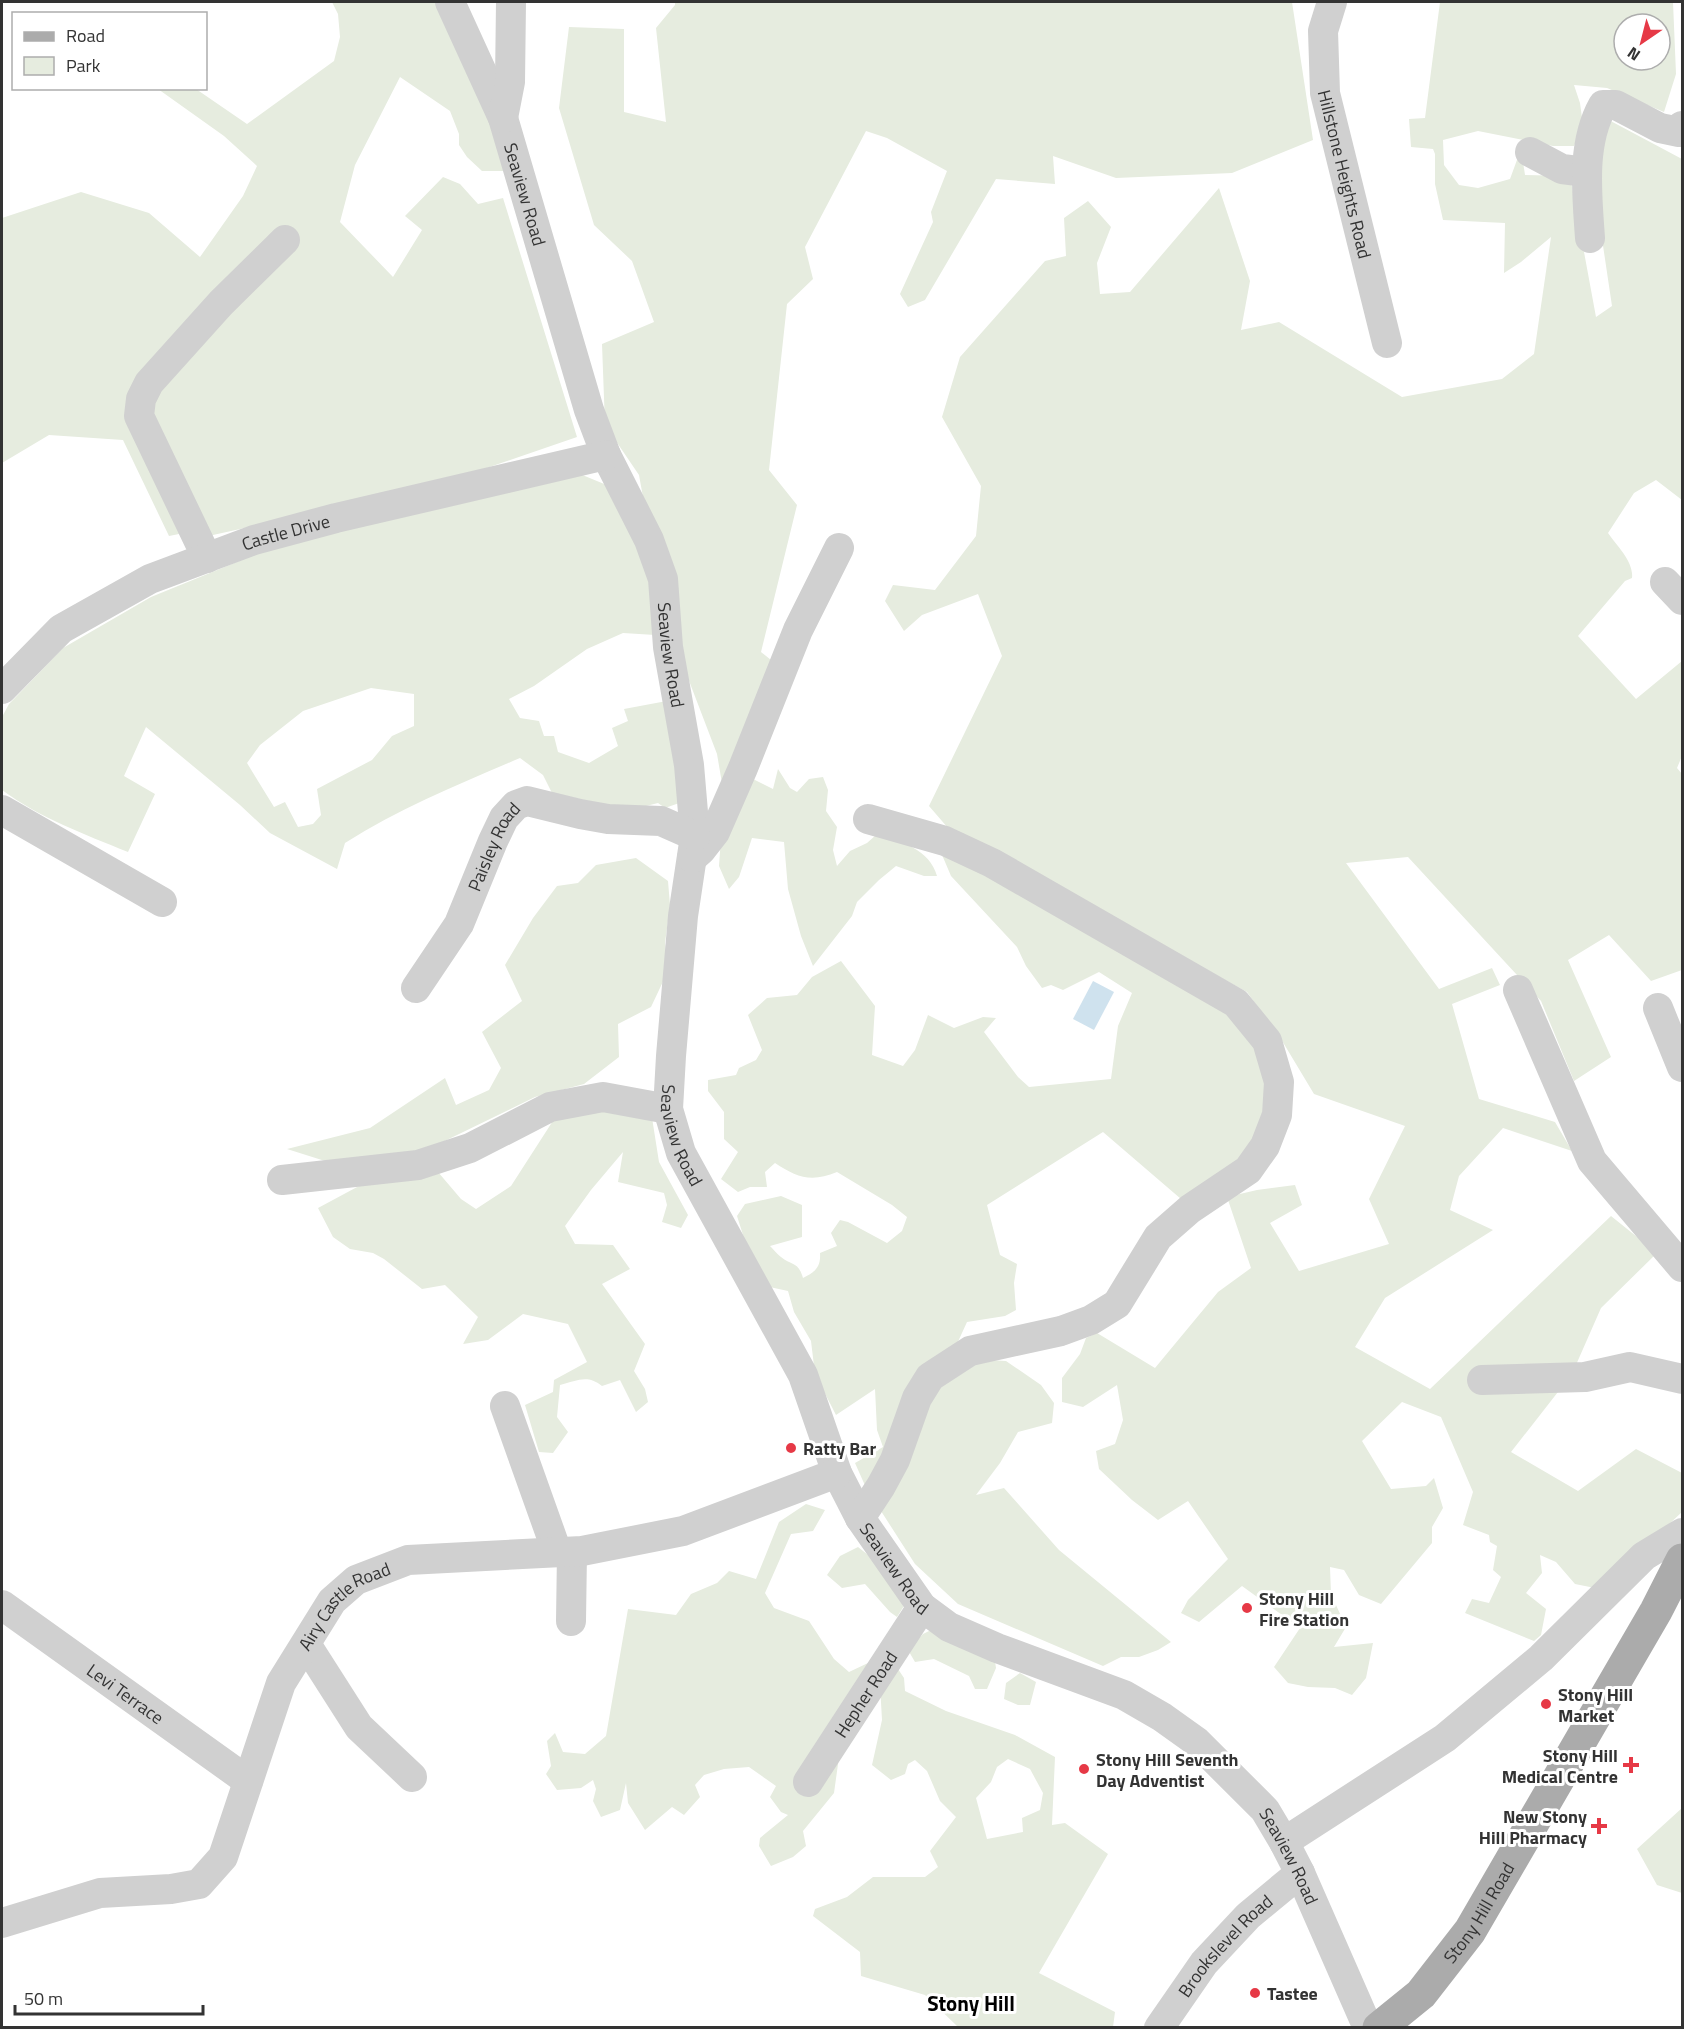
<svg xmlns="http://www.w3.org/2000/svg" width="1684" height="2029" viewBox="0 0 1684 2029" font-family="'Titillium Web',sans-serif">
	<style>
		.green { fill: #e6ecdf; fill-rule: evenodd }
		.water { fill: #cfe2ee }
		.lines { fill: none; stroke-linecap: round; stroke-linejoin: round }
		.minor { stroke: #d0d0d0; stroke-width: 30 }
		.major { stroke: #ababab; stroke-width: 33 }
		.poi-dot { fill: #e63946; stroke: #fff; stroke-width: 2 }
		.labels { text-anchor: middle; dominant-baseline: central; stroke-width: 6; stroke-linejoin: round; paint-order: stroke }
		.street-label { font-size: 18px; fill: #333; stroke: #fff }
		.poi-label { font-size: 18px; font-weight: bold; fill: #333; stroke: #fff; text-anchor: start }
		.quarter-label { font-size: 21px; font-weight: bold; fill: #000; stroke: #fff }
	</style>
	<rect width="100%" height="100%" fill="#fff"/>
	<path class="green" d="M 332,2 L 444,2 L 515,171 L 482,171 L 467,157 L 459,145 L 459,134 L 450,111 L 400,77 L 355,165 L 340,222 L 393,277 L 422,230 L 405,216 L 443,177 L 460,184 L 478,204 L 503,198 L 577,437 L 434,486 L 213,535 L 184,533 L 169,536 L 123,440 L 49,435 L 2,463 L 2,218 L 81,192 L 149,213 L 200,257 L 243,196 L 257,166 L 224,136 L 158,89 L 196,89 L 247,124 L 334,61 L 340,37 L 338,14 Z
		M 675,2 L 1292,2 L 1313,140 L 1232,173 L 1116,178 L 1053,156 L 1055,184 L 996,179 L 925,300 L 908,307 L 900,294 L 933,222 L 931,212 L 947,171 L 887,138 L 866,131 L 805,247 L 813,279 L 787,304 L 769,470 L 797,505 L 761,652 L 781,668 L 753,779 L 773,789 L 778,769 L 790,788 L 797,792 L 809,779 L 823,777 L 828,790 L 826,811 L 837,827 L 833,850 L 837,866 L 850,851 L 867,843 L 876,835 C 901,840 930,850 937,876 L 924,876 L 896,866 L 879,880 L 857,902 L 852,916 L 813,966 L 801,936 L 788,889 L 784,842 L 752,838 L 739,877 L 729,889 L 719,866 L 724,795 L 717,754 L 683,665 L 645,508 L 639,475 L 605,425 L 602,344 L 654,322 L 632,261 L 594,225 L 559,108 L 569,27 L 624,29 L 624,112 L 666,122 L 656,28 L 675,5 Z
		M 1440,2 L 1673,2 L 1676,74 L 1664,112 L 1607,88 L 1574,85 L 1580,103 L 1583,125 L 1574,146 L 1553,146 L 1478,131 L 1443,140 L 1444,165 L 1459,185 L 1478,188 L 1510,179 L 1521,149 L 1525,175 L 1570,176 L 1596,317 L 1612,306 L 1598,212 L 1605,118 L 1682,159 L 1682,500 L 1656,480 L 1634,493 L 1608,533 C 1617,546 1634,562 1632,578 L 1625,581 L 1578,636 L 1636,699 L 1682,661 L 1682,756 L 1677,768 L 1682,774 L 1682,970 L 1651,981 L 1609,935 L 1568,960 L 1611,1057 L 1574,1081 L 1541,1001 L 1408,857 L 1346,863 L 1439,989 L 1492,968 L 1500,985 L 1452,1004 L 1479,1099 L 1555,1122 L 1572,1151 L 1503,1128 L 1459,1176 L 1450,1210 L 1493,1230 L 1385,1298 L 1355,1347 L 1430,1389 L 1611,1216 L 1657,1253 L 1601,1308 L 1572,1374 L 1511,1452 L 1578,1491 L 1636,1449 L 1682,1473 L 1682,1512 L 1600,1589 L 1575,1584 L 1556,1562 L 1540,1555 L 1542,1573 L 1526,1593 L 1546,1609 L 1541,1635 L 1534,1641 L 1465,1613 L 1472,1599 L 1489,1603 L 1501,1577 L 1493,1570 L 1497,1546 L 1490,1542 L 1489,1535 L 1463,1525 L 1473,1492 L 1441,1417 L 1402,1402 L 1362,1441 L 1391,1489 L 1426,1486 L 1434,1478 L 1443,1508 L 1432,1527 L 1432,1543 L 1381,1604 L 1359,1595 L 1344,1570 L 1330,1567 L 1331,1594 L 1346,1627 L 1334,1647 L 1373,1643 L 1366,1678 L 1352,1695 L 1335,1688 L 1308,1687 L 1288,1683 L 1274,1667 L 1300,1628 L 1242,1586 L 1199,1622 L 1181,1613 L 1188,1600 L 1228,1559 L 1188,1501 L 1158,1520 L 1132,1500 L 1099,1469 L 1096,1451 L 1115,1444 L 1123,1420 L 1117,1385 L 1083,1407 L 1062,1402 L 1062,1378 L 1080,1354 L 1086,1338 L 1097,1333 L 1155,1368 L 1218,1292 L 1251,1268 L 1227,1197 L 1257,1190 L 1295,1185 L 1302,1205 L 1270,1223 L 1299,1271 L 1389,1244 L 1369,1199 L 1405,1126 L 1314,1094 L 1281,1039 L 1247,992 L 948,828 L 929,806 L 1002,656 L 978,594 L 922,615 L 904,631 L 885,601 L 893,585 L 935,590 L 976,536 L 981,486 L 942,417 L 960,357 L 1045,261 L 1066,256 L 1064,218 L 1088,201 L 1111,227 L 1097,263 L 1100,294 L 1130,292 L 1219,188 L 1250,281 L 1241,330 L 1279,322 L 1402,397 L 1502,379 L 1534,354 L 1551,237 L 1521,262 L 1504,273 L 1505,223 L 1443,220 L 1435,184 L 1435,154 L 1433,149 L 1411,147 L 1409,119 L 1425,118 ZM 1624,24 L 1660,24 L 1660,60 L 1624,60 Z
		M 580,474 L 609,486 L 652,571 L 655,635 L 623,633 L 587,649 L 534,686 L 509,699 L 520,718 L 539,721 L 544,736 L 554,736 L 558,752 L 589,763 L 618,746 L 612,728 L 628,721 L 624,709 L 672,700 L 685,801 L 665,808 L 658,803 L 630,810 L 552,793 L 543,775 L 520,758 C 460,784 400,808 345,843 L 337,869 L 270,833 L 240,805 L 146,727 L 124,776 L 155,794 L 128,852 C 84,834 40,818 2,790 L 2,717 L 9,704 L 63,648 L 151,597 L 254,555 L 365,520 ZM 371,688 L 414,694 L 414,726 L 392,736 L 372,760 L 317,789 L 321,815 L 313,824 L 298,827 L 285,802 L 274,807 L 247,763 L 260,745 L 303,711 Z
		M 937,843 L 1230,1005 L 1260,1045 L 1272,1084 L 1267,1114 L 1244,1163 L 1188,1205 L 1103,1132 L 987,1205 L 1000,1255 L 1017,1264 L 1014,1283 L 1016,1310 L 1005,1316 L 967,1322 L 951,1357 L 867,1490 L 855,1463 L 883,1447 L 877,1430 L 875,1389 L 836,1415 L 815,1374 L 811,1341 L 794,1312 L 788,1291 L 765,1286 L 750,1257 L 737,1216 L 745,1204 L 781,1196 L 802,1205 L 802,1237 L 770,1246 C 773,1249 777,1254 781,1257 C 792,1266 798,1261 803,1278 C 815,1272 821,1267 820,1253 L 837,1246 L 831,1233 L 840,1220 L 848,1222 L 887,1243 L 902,1231 L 907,1217 L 892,1205 L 837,1172 C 811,1183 796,1177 775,1163 L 765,1172 L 767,1187 L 750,1187 L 738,1192 L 721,1179 L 738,1152 L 724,1139 L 724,1112 L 708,1091 L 708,1080 L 736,1075 L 739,1068 L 756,1060 L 762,1050 L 748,1015 L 767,998 L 797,995 L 812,977 L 841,961 L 875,1006 L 872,1055 L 903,1066 L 915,1050 L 928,1015 L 954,1028 L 983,1017 L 996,1018 L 984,1032 L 1018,1077 L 1029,1087 L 1111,1079 L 1118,1026 L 1132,993 L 1099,972 L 1063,990 L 1051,985 L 1042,988 L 1026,966 L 1017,947 L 951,876 Z
		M 636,858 L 668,881 L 670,905 L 665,943 L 668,971 L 651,1007 L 618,1024 L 619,1057 L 584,1084 L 535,1097 L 420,1153 L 325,1161 L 287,1149 L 370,1128 L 445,1078 L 456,1105 L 489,1090 L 501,1068 L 482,1032 L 522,1001 L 505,965 L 533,918 L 557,886 L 578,883 L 596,865 Z
		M 650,1105 L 659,1162 L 688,1215 L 681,1228 L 662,1222 L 667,1205 L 664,1193 L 618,1182 L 623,1152 L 591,1190 L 565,1226 L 575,1244 L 613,1245 L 630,1269 L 602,1284 L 645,1344 L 634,1371 L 645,1389 L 648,1402 L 636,1412 L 620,1380 L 602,1386 C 587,1374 577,1381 560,1385 L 557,1417 L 568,1432 L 553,1453 L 539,1452 L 525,1405 L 553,1392 L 554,1380 L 587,1362 L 568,1324 L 523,1314 L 488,1340 L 463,1344 L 478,1317 L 445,1285 L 422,1289 L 384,1259 L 373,1253 L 350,1249 L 333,1237 L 318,1208 L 372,1179 L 438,1172 L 461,1199 L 476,1209 L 511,1186 L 558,1113 Z
		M 972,1359 L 1006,1361 L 1041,1385 L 1054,1403 L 1052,1423 L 1018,1432 L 1000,1463 L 976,1495 L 1004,1488 L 1059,1550 L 1171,1642 L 1158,1650 L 1139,1657 L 1121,1657 L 1103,1666 L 958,1604 L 915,1564 L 881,1511 L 934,1387 Z
		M 806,1504 L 825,1510 L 813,1531 L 791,1534 L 765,1593 L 774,1608 L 809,1621 L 834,1659 L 849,1672 L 868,1663 L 839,1757 L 834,1793 L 803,1831 L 806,1846 L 793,1857 L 771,1866 L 759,1846 L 760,1838 L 788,1815 L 781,1812 L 770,1797 L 776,1786 L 749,1767 L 724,1769 L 704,1775 L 695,1785 L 700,1797 L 684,1815 L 672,1807 L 645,1830 L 628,1803 L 626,1783 L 620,1810 L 601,1817 L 593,1801 L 596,1789 L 593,1780 L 581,1788 L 557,1790 L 546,1774 L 551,1766 L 547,1741 L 555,1733 L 563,1752 L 585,1754 L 606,1736 L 628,1609 L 676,1615 L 691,1594 L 717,1583 L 729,1571 L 756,1579 L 779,1522 Z
		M 858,1547 L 877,1562 L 907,1601 L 897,1617 L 890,1612 L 865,1584 L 842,1588 L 827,1575 L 840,1556 Z
		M 935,1628 L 994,1655 L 996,1668 L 987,1689 L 975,1689 L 969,1676 L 934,1659 L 915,1662 L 908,1650 L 923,1634 Z
		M 894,1663 L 904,1678 L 905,1691 L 946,1711 L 1015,1735 L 1055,1757 L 1052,1825 L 1065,1823 L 1108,1854 L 1039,1973 L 1115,2012 L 1113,2027 L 958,2027 L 925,1995 L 861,1976 L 860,1952 L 813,1916 L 815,1909 L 847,1897 L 873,1877 L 925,1877 L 938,1867 L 930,1851 L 956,1817 L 940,1801 L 927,1771 L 915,1760 L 908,1764 L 905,1774 L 891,1780 L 872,1765 L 882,1720 L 879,1667 ZM 1008,1759 L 1030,1769 L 1043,1793 L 1040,1810 L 1022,1818 L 1023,1832 L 987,1839 L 976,1798 L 991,1782 L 997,1767 Z
		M 1020,1673 L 1036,1682 L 1030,1705 L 1018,1705 L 1004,1699 L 1006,1683 Z
		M 1682,1808 L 1682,1893 L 1657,1885 L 1637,1849 Z"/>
	<path class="water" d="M 1093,981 L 1114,992 L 1094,1030 L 1073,1019 Z"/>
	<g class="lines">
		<g class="minor">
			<path id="s1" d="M 450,2 L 503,118 L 589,410 L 606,455 L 649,540 L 663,579 L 668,647 L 689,765 L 695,836 L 683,916 L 671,1056 L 668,1109 L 681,1153 L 803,1375 L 837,1473 L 860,1518 L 922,1607 L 949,1627 L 997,1648 L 1124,1695 L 1162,1717 L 1197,1742 L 1265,1810 L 1284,1842 L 1300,1873 L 1368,2028"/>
			<path id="s2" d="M 1332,2 L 1323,31 L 1325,93 L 1387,343"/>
			<path d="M 503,118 L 510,82 L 511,2"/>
			<path d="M 1530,152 L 1562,169 L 1586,172"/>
			<path d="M 1590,238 C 1587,194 1581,144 1603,105 L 1616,105 L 1660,128 L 1679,132 L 1682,126"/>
			<path d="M 207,558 L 139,416 L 141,399 L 149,383 L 221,303 L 285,240"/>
			<path d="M 1665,582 L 1682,600"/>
			<path id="s3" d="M 2,689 L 61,629 L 150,579 L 254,540 L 336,518 L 606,455"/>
			<path d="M 2,810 L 162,902"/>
			<path d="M 692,858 L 701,850 L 715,832 L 743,768 L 798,630 L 839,548"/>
			<path id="s4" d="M 416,988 L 459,924 L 493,841 L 504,818 L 516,805 L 527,801 L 580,814 L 608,819 L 661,821 L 695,836"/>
			<path d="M 1518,990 L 1592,1161 L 1682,1267"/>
			<path d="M 1658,1008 L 1682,1067"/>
			<path d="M 282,1180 L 418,1165 L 470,1148 L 550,1107 L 603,1097 L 668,1109"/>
			<path d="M 1482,1380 L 1585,1377 L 1630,1367 L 1682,1379"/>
			<path d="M 505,1406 L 557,1552"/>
			<path d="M 860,1518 L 881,1486 L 895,1460 L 917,1398 L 930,1377 L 970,1351 L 1061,1331 L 1091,1320 L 1117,1304 L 1158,1237 L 1190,1209 L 1248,1170 L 1265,1146 L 1277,1115 L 1279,1082 L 1267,1041 L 1236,1003 L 992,863 L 945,841 L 868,819"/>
			<path id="s5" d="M 2,1605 L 248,1781"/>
			<path d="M 571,1621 L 572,1552"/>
			<path d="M 306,1644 L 359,1727 L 412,1777"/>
			<path id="s6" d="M 808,1782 L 922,1607"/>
			<path d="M 1284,1842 L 1445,1738 L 1541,1658 L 1644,1556 L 1682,1533"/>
			<path id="s7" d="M 2,1923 L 100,1893 L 171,1889 L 199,1884 L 223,1857 L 281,1683 L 332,1601 L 356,1580 L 408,1560 L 582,1551 L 683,1531 L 837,1473"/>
			<path id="s8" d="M 1159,2028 L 1204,1963 L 1248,1916 L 1300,1873"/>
		</g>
		<path class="major" id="s9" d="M 1379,2028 L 1421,1994 L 1470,1931 L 1656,1611 L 1682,1560"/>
	</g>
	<g class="poi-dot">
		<circle cx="791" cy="1448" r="6"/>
		<circle cx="1247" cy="1608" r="6"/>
		<circle cx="1546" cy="1704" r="6"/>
		<path d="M1628 1756h6v6h6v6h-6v6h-6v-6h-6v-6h6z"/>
		<circle cx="1084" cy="1769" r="6"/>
		<path d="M1596 1817h6v6h6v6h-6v6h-6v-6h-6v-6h6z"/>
		<circle cx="1255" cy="1993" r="6"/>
	</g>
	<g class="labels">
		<g class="street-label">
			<text stroke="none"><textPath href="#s2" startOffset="176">Hillstone Heights Road</textPath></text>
			<text stroke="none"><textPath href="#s1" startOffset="207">Seaview Road</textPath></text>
			<text stroke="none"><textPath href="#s3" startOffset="330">Castle Drive</textPath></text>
			<text stroke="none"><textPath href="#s1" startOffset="693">Seaview Road</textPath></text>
			<text stroke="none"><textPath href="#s4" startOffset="162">Paisley Road</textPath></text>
			<text stroke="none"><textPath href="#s1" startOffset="1179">Seaview Road</textPath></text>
			<text stroke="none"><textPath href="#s1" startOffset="1665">Seaview Road</textPath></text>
			<text stroke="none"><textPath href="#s7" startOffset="524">Airy Castle Road</textPath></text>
			<text stroke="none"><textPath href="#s5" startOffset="152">Levi Terrace</textPath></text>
			<text stroke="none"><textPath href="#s6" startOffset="105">Hepher Road</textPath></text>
			<text stroke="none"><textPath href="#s1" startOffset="2169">Seaview Road</textPath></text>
			<text stroke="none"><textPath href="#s9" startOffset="154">Stony Hill Road</textPath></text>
			<text stroke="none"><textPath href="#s8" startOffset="106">Brookslevel Road</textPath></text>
		</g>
		<g class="poi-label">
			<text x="803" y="1448">Ratty Bar</text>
			<text x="1259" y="1598">Stony Hill<tspan x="1259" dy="21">Fire Station</tspan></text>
			<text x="1558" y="1694">Stony Hill<tspan x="1558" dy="21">Market</tspan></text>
			<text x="1618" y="1755" text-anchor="end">Stony Hill<tspan x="1618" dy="21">Medical Centre</tspan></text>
			<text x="1096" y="1759">Stony Hill Seventh<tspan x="1096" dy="21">Day Adventist</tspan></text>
			<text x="1587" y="1816" text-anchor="end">New Stony<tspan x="1587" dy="21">Hill Pharmacy</tspan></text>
			<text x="1267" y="1993">Tastee</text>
		</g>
		<g class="quarter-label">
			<text x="971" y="2003">Stony Hill</text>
		</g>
	</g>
	<rect width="1684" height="2029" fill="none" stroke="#333333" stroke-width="6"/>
	<rect x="12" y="12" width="195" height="78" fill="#ffffff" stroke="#adadad" stroke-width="1.5"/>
	<rect x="24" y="32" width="30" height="9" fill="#ababab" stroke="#adadad" stroke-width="1.5"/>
	<text x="66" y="42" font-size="18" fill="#333333">Road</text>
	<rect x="24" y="57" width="30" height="18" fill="#e6ecdf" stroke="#adadad" stroke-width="1.5"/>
	<text x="66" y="72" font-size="18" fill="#333333">Park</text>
	<g transform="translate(1642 42) rotate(215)"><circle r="28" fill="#ffffff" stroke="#adadad" stroke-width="1.5"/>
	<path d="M0-4.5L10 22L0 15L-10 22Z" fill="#e63946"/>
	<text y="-9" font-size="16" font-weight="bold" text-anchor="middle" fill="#333333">N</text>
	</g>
	<path d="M15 2005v9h188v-9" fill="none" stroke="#333333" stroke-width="3"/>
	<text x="24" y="2005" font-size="18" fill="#333333" stroke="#ffffff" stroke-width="4.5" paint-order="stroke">50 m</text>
</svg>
